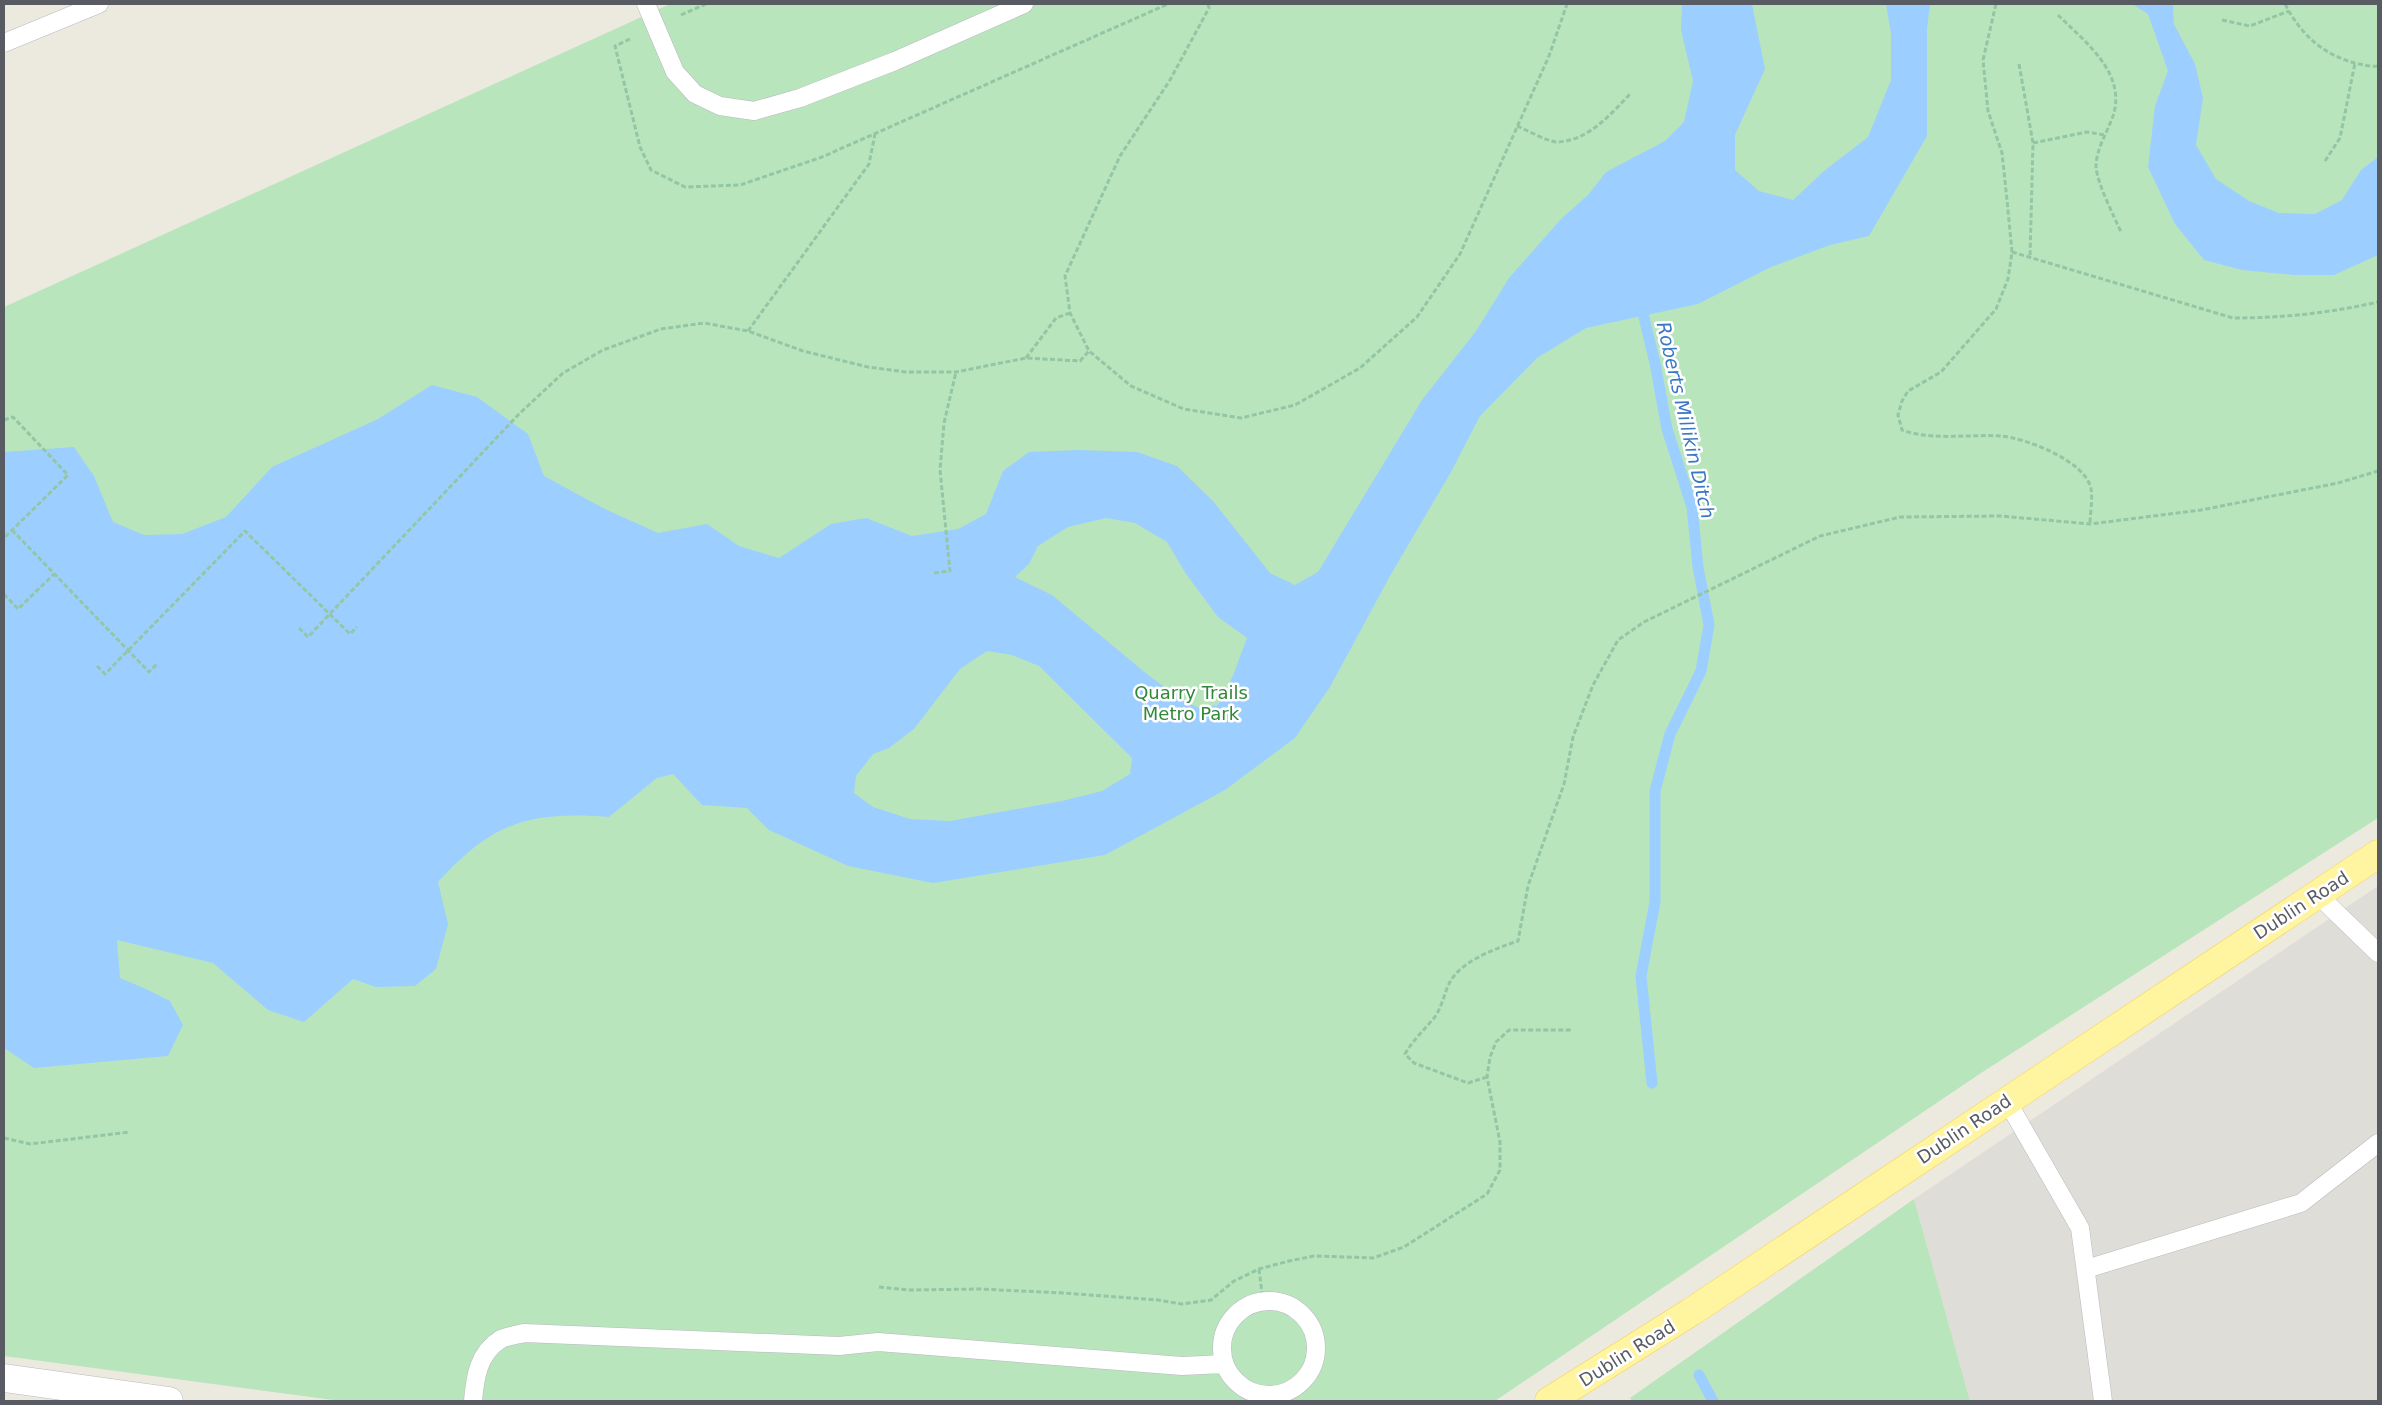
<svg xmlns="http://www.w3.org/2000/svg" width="2382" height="1405" viewBox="0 0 2382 1405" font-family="'DejaVu Sans',sans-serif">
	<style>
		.industrial { fill: #dfddd7 }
		.green { fill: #b9e5bc }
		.water { fill: #9ccfff; fill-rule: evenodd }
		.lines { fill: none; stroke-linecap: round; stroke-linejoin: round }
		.stream { stroke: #9ccfff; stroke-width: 11 }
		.lane-casing { stroke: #b7b9bf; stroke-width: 19 }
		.street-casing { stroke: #b7b9bf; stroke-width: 29 }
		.primary-casing { stroke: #f6d04e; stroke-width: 29 }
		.path { stroke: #92c6a4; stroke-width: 3; stroke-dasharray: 5 2.5; stroke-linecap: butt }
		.lane { stroke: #fff; stroke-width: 18 }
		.street { stroke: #fff; stroke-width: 28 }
		.primary { stroke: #fff5a1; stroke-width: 28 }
		.labels { text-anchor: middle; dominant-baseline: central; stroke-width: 5; stroke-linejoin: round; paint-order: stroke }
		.park-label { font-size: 18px; fill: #31873a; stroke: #fff }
		.street-label { font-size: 18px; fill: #585b61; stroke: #fff }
		.water-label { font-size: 19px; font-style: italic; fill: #3b77c6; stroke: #fff }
	</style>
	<rect width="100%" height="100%" fill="#eceadf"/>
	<path class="industrial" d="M 2378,886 L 2378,1401 L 1970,1401 L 1914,1199 Z"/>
	<path class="green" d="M 670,4 L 2378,4 L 2378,818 L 1981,1073 L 1495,1401 L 341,1401 L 4,1356 L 4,307 Z
		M 1914,1199 L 1970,1401 L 1632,1401 L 1630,1398 Z"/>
	<path class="water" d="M 1682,4 L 1752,4 L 1765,69 L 1735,135 L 1735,170 L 1759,191 L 1793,200 L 1824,171 L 1868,137 L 1891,80 L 1891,34 L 1886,4 L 1930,4 L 1927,29 L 1927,136 L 1869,236 L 1830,245 L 1771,267 L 1698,304 L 1586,328 L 1537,358 L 1480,416 L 1451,472 L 1390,576 L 1330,687 L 1295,738 L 1225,790 L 1105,855 L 933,883 L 848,866 L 769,830 L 747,808 L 702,805 L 673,774 L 657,778 L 609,817 C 529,811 493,822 438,882 L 448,924 L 436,969 L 415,986 L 376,987 L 353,979 L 304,1022 L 268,1010 L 213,963 L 117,940 L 120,978 L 146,989 L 170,1001 L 183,1025 L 168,1056 L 34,1068 L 4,1048 L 4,452 L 74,447 L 94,476 L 113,522 L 144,535 L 182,534 L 226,517 L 272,467 L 378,419 L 432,385 L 477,397 L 528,434 L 544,476 L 605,509 L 658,533 L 707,524 L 739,546 L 779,558 L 831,524 L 866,518 L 912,536 L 958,529 L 986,514 L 1003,471 L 1029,452 L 1079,450 L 1137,452 L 1177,466 L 1213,501 L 1270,573 L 1295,585 L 1318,572 L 1422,400 L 1476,331 L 1509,278 L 1561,219 L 1588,195 L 1606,172 L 1665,141 L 1684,122 L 1693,81 L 1681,30 ZM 1106,518 L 1135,523 L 1167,542 L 1186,574 L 1218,617 L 1247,638 C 1238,661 1231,685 1218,705 L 1199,708 L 1184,701 L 1148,675 L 1052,595 L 1015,577 L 1029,564 L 1038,546 L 1068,527 ZM 987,651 L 1012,655 L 1039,666 L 1132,758 L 1130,774 L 1102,791 L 1062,801 L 950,821 L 910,819 L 873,807 L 854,793 L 856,776 L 873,754 L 889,748 L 914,729 L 960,669 Z
		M 2132,4 L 2173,4 L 2174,24 L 2195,64 L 2203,98 L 2196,145 L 2216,179 L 2249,201 L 2279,213 L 2315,214 L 2342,200 L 2361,170 L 2378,157 L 2378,255 L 2334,275 L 2294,275 L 2242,270 L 2204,260 L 2175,224 L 2148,167 L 2155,106 L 2168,71 L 2148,14 Z"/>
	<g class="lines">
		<path class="stream" d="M 1640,301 L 1655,363 L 1667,429 L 1692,507 L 1698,567 L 1709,625 L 1701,671 L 1670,734 L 1655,791 L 1655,902 L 1641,976 L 1652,1083
			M 1699,1375 L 1713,1401"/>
		<defs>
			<path id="lane" d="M 646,4 L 675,72 L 695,94 L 720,106 L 754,111 L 800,98 L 895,61 L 1024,4
				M 4,43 L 99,4
				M 2317,894 L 2378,953
				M 2007,1101 L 2080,1228 L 2103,1401
				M 2086,1269 L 2301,1203 L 2378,1143
				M1222 1348a47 47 0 1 1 94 0a47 47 0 1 1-94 0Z
				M 473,1401 C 475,1378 478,1353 501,1339 C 507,1336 517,1335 524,1333 L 839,1346 L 878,1342 L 1182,1366 L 1224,1364"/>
			<path id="street" d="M 4,1378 L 169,1401"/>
			<path id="primary" d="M 1549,1401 L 1691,1312 L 2378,854"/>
		</defs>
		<use href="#lane" class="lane-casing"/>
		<use href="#street" class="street-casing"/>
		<use href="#primary" class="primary-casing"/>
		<path class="path" d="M 1208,4 L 1209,8 L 1170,80 L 1120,156 L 1065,276 L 1070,313 L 1089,351 L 1131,386 L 1184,409 L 1241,418 L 1295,405 L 1360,368 L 1417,317 L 1460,254 L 1549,56 L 1567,4
			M 1996,4 L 1983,60 L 1988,111 L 2002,153 L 2007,200 L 2012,252 L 2008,279 L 1996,309 L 1941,372 L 1908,391 L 1902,401 L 1898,415 L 1902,430 C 1933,441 1967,434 2000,436 C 2026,438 2086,461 2091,489 C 2093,500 2090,513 2090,524
			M 2285,4 C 2301,35 2324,56 2359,64 C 2365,65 2372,67 2378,66
			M 681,15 L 706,4
			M 2058,15 C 2085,42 2127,73 2113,116 C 2107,133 2096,149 2096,167 C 2097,183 2114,216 2121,232
			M 2222,20 L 2250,26 L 2289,11
			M 630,39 L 615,46 L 640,147 L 651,170 L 685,187 L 740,185 L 822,157 L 1168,4
			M 2019,64 L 2033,143 L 2030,257
			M 1517,126 C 1527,130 1548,142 1557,142 C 1588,141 1610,115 1630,94
			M 2033,143 L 2087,132 L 2105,135
			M 2325,161 L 2340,138 L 2355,63
			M 2012,252 L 2233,318 C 2282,318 2330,313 2378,302
			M 748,331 L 869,164 L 875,134
			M 1026,358 L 1056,318 L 1070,313
			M 4,420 L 13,417 L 68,475 L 4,538
			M 12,530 L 149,672 L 157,664
			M 934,573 L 950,571 L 940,470 L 944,423 L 956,372
			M 4,594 L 18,609 L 54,574
			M 299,628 L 308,637 L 519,414 L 563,373 L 603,350 L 661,329 L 704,323 L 748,331 L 803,351 L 868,367 L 906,372 L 956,372 L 1026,358 L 1080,361 L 1089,351
			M 97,666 L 105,674 L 245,531 L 350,634 L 357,627
			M 1487,1077 L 1468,1083 L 1414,1063 L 1405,1054 C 1413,1040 1424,1030 1434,1018 C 1442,1008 1444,993 1450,982 C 1461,961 1497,948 1518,941 L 1528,886 L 1564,784 L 1573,737 L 1593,685 L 1618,640 L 1644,622 L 1820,536 L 1900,517 L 2000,516 L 2090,524 L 2201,510 L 2338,483 L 2378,471
			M 4,1138 L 30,1144 L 130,1132
			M 1259,1269 L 1263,1301
			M 879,1287 L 908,1290 L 980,1289 L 1063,1293 L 1158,1300 L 1182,1304 L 1211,1300 L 1234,1281 L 1259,1269 L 1289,1261 L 1314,1256 L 1373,1258 L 1404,1247 L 1487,1194 L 1500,1170 L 1500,1142 L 1487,1077 L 1490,1057 L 1496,1042 L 1509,1030 L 1571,1030"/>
		<use href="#lane" class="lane"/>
		<use href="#street" class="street"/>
		<use href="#primary" class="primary"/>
	</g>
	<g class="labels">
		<g class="park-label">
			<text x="1191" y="692">Quarry Trails<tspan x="1191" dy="21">Metro Park</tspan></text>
		</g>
		<g class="street-label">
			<text transform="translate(2301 905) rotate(-33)">Dublin Road</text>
			<text transform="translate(1964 1129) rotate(-34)">Dublin Road</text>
			<text transform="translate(1627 1353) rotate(-32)">Dublin Road</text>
		</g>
		<g class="water-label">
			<text transform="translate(1686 420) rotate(77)">Roberts Millikin Ditch</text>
		</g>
	</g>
	<rect width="2382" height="1405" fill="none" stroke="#585b61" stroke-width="10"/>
</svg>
